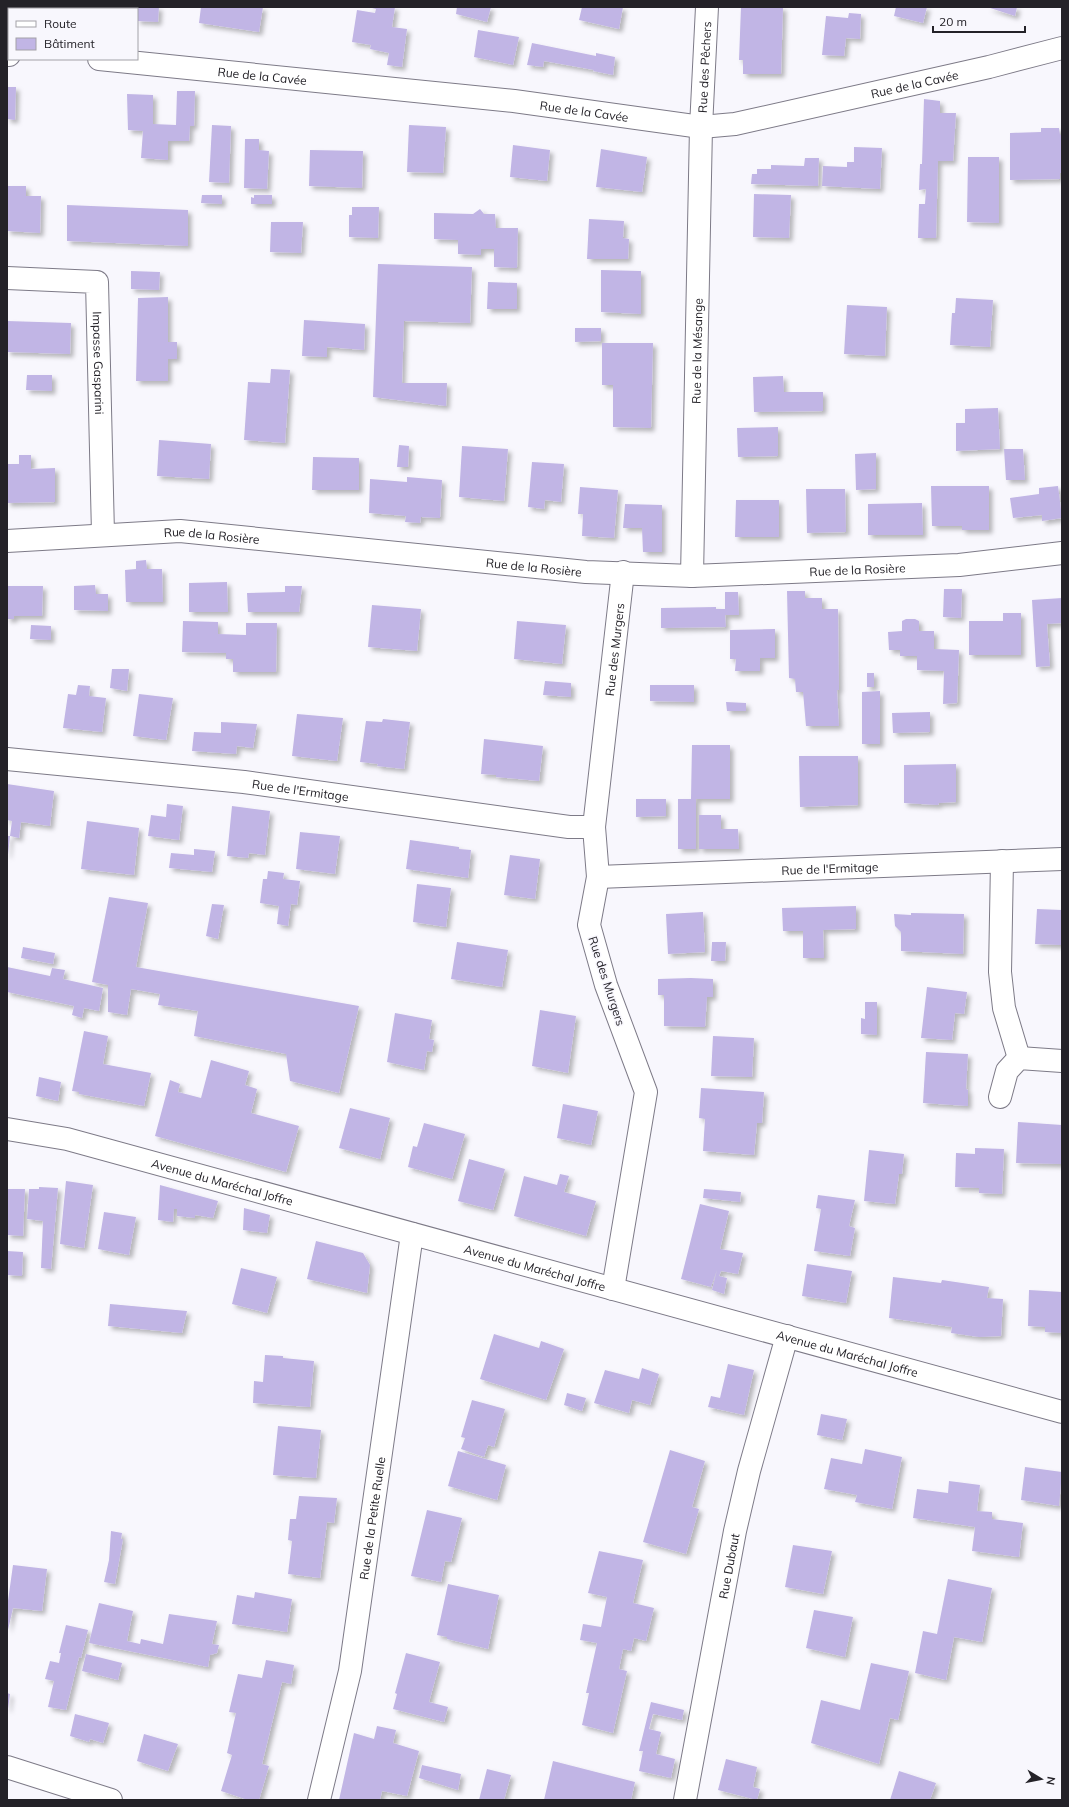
<svg xmlns="http://www.w3.org/2000/svg" width="1069" height="1807" viewBox="0 0 1069 1807" font-family="Mulish,sans-serif">
	<style>
		.building { fill: #c1b5e5; filter: url(#shadow) }
		.lines { fill: none; stroke-linecap: round; stroke-linejoin: round }
		.minor-casing { stroke: #7d7a87; stroke-width: 24 }
		.minor { stroke: #fff; stroke-width: 22 }
		.labels { text-anchor: middle; dominant-baseline: central; stroke-width: 3; stroke-linejoin: round; paint-order: stroke }
		.street-label { font-size: 12px; fill: #242228; stroke: #f8f7fd }
	</style>
	<defs>
		<filter id="shadow"><feDropShadow dx="3.5" dy="3.5" stdDeviation="2" flood-color="#0004"/></filter>
	</defs>
	<rect width="100%" height="100%" fill="#f8f7fd"/>
	<path class="building" d="M 124,7 L 159,7 L 158,22 L 137,21 L 137,9 L 124,9 Z
		M 201,7 L 263,7 L 259,32 L 199,23 Z
		M 368,7 L 395,7 L 392,27 L 407,29 L 402,67 L 387,65 L 389,53 L 370,49 L 371,45 L 352,42 L 357,10 L 375,13 L 376,9 Z
		M 457,7 L 491,7 L 487,22 L 456,14 Z
		M 582,7 L 623,7 L 619,29 L 579,20 Z
		M 741,7 L 783,7 L 781,74 L 743,74 L 743,60 L 739,60 Z
		M 896,7 L 927,7 L 923,23 L 894,16 Z
		M 987,7 L 1017,7 L 1015,16 Z
		M 849,13 L 861,14 L 860,39 L 846,38 L 844,56 L 822,55 L 826,16 L 848,18 Z
		M 478,30 L 519,37 L 513,65 L 474,57 Z
		M 532,43 L 596,56 L 596,53 L 615,57 L 613,75 L 593,71 L 594,70 L 544,61 L 543,67 L 527,65 Z
		M 7,87 L 16,87 L 15,120 L 7,119 Z
		M 177,91 L 195,91 L 194,126 L 190,126 L 189,141 L 168,141 L 168,160 L 141,158 L 143,131 L 128,130 L 127,94 L 153,95 L 153,124 L 176,125 Z
		M 924,99 L 940,101 L 940,113 L 956,113 L 953,161 L 938,161 L 936,238 L 918,238 L 919,204 L 925,204 L 926,189 L 919,190 L 920,164 L 922,164 Z
		M 212,125 L 231,126 L 229,183 L 209,182 Z
		M 409,125 L 446,127 L 443,173 L 407,172 Z
		M 1041,128 L 1059,128 L 1060,135 L 1062,135 L 1062,173 L 1060,173 L 1060,179 L 1010,180 L 1010,133 L 1041,132 Z
		M 245,139 L 259,139 L 259,150 L 269,151 L 267,189 L 244,188 Z
		M 513,145 L 550,150 L 547,181 L 510,177 Z
		M 854,147 L 882,148 L 880,189 L 822,186 L 823,166 L 847,167 L 847,162 L 854,162 Z
		M 601,149 L 647,157 L 642,192 L 596,187 Z
		M 310,150 L 363,151 L 362,188 L 309,186 Z
		M 968,157 L 999,157 L 999,223 L 967,222 Z
		M 805,158 L 819,158 L 818,186 L 751,184 L 752,174 L 757,174 L 757,169 L 771,169 L 771,165 L 804,166 Z
		M 7,186 L 26,186 L 26,196 L 41,196 L 40,233 L 7,231 Z
		M 754,194 L 791,195 L 789,238 L 753,237 Z
		M 202,195 L 222,195 L 222,204 L 201,203 Z
		M 254,195 L 272,195 L 272,204 L 251,204 L 251,197 L 254,198 Z
		M 67,205 L 188,210 L 188,246 L 67,241 Z
		M 352,207 L 379,207 L 378,238 L 349,237 L 349,215 L 352,215 Z
		M 480,209 L 484,214 L 495,214 L 496,228 L 518,228 L 517,268 L 494,267 L 494,249 L 481,249 L 481,255 L 458,254 L 458,240 L 434,239 L 434,213 L 473,214 Z
		M 589,219 L 624,221 L 623,238 L 629,239 L 628,259 L 587,259 Z
		M 271,222 L 303,222 L 301,253 L 270,252 Z
		M 378,264 L 472,267 L 470,323 L 404,321 L 402,383 L 447,383 L 446,406 L 373,397 Z
		M 601,270 L 641,271 L 641,314 L 601,312 Z
		M 131,271 L 160,272 L 159,290 L 131,289 Z
		M 488,282 L 517,283 L 517,309 L 487,309 Z
		M 168,297 L 168,342 L 177,342 L 177,359 L 168,359 L 168,381 L 136,381 L 138,298 Z
		M 956,298 L 993,300 L 990,347 L 950,345 L 952,313 L 955,313 Z
		M 847,305 L 887,307 L 885,356 L 844,354 Z
		M 304,320 L 365,324 L 364,350 L 327,347 L 327,357 L 302,356 Z
		M 7,321 L 71,323 L 70,354 L 7,352 Z
		M 575,328 L 601,328 L 601,341 L 575,342 Z
		M 602,343 L 653,343 L 651,428 L 613,427 L 613,385 L 602,385 Z
		M 271,369 L 290,370 L 285,443 L 244,440 L 248,382 L 270,383 Z
		M 27,375 L 52,375 L 52,391 L 26,390 Z
		M 783,376 L 784,392 L 823,392 L 823,411 L 754,412 L 753,377 Z
		M 998,408 L 1000,449 L 956,451 L 956,423 L 965,423 L 965,409 Z
		M 778,427 L 778,456 L 738,457 L 737,428 Z
		M 159,440 L 211,444 L 209,479 L 157,476 Z
		M 399,445 L 409,446 L 408,467 L 397,467 Z
		M 462,446 L 508,449 L 504,501 L 459,497 Z
		M 1004,449 L 1023,449 L 1025,480 L 1006,480 Z
		M 876,453 L 876,489 L 856,490 L 855,454 Z
		M 19,455 L 31,455 L 31,469 L 55,468 L 55,502 L 7,503 L 7,464 L 19,464 Z
		M 313,457 L 359,458 L 359,490 L 312,490 Z
		M 532,462 L 564,464 L 561,502 L 545,500 L 544,509 L 528,507 Z
		M 407,477 L 442,480 L 440,518 L 421,517 L 420,523 L 405,522 L 406,516 L 369,513 L 370,479 L 407,482 Z
		M 931,486 L 989,486 L 989,530 L 962,530 L 962,526 L 932,526 Z
		M 1058,486 L 1062,518 L 1042,521 L 1042,515 L 1013,518 L 1010,498 L 1039,494 L 1039,488 Z
		M 580,487 L 618,490 L 614,538 L 582,536 L 583,514 L 578,514 Z
		M 806,489 L 845,489 L 846,532 L 807,533 Z
		M 736,500 L 779,500 L 779,537 L 735,537 Z
		M 922,503 L 923,535 L 868,535 L 868,504 Z
		M 625,504 L 662,505 L 662,552 L 643,552 L 642,528 L 623,528 Z
		M 146,560 L 147,569 L 162,569 L 163,602 L 126,602 L 125,570 L 136,569 L 136,561 Z
		M 227,582 L 228,612 L 189,612 L 189,583 Z
		M 95,585 L 96,594 L 108,594 L 108,611 L 74,610 L 74,586 Z
		M 7,586 L 43,586 L 42,616 L 14,616 L 14,619 L 7,619 Z
		M 285,586 L 302,586 L 299,612 L 248,612 L 247,593 L 285,592 Z
		M 944,589 L 962,589 L 961,618 L 943,617 Z
		M 787,591 L 805,591 L 805,598 L 822,598 L 822,609 L 838,609 L 839,690 L 837,690 L 839,726 L 806,726 L 803,692 L 796,692 L 795,679 L 789,678 Z
		M 725,592 L 738,592 L 739,615 L 725,615 L 726,627 L 661,628 L 661,608 L 716,607 L 716,609 L 725,609 Z
		M 1062,598 L 1062,623 L 1047,624 L 1050,666 L 1036,667 L 1032,600 Z
		M 372,605 L 421,609 L 417,651 L 368,647 Z
		M 1003,613 L 1021,613 L 1021,655 L 969,655 L 969,621 L 1003,621 Z
		M 906,619 L 915,619 L 919,621 L 919,631 L 934,631 L 934,649 L 959,650 L 957,703 L 943,704 L 944,671 L 917,670 L 917,656 L 900,656 L 900,650 L 889,650 L 888,632 L 902,631 L 902,621 Z
		M 183,621 L 218,622 L 218,634 L 246,635 L 246,623 L 277,623 L 276,672 L 233,672 L 233,659 L 226,659 L 226,653 L 182,652 Z
		M 517,621 L 566,625 L 562,664 L 514,659 Z
		M 31,625 L 51,626 L 51,640 L 30,639 Z
		M 775,629 L 775,658 L 760,658 L 760,671 L 735,671 L 736,659 L 730,659 L 730,630 Z
		M 112,669 L 129,669 L 127,691 L 110,688 Z
		M 867,673 L 874,673 L 874,687 L 867,687 Z
		M 545,681 L 571,683 L 571,697 L 543,695 Z
		M 78,685 L 90,686 L 89,696 L 106,698 L 102,732 L 63,728 L 68,694 L 76,695 Z
		M 650,685 L 694,685 L 694,702 L 650,701 Z
		M 880,691 L 880,744 L 862,744 L 862,692 Z
		M 139,694 L 173,698 L 166,740 L 133,736 Z
		M 726,702 L 746,703 L 746,711 L 727,711 Z
		M 930,712 L 930,732 L 893,733 L 892,713 Z
		M 297,714 L 343,718 L 337,761 L 292,756 Z
		M 383,719 L 410,722 L 404,769 L 377,766 L 378,764 L 360,762 L 366,721 L 382,722 Z
		M 221,722 L 257,724 L 253,748 L 237,746 L 236,754 L 192,751 L 194,732 L 221,733 Z
		M 484,739 L 543,746 L 539,781 L 496,777 L 496,775 L 481,774 Z
		M 692,745 L 730,745 L 730,799 L 696,799 L 696,849 L 678,849 L 678,799 L 691,799 Z
		M 799,756 L 858,756 L 858,805 L 800,807 Z
		M 956,764 L 956,802 L 939,803 L 938,805 L 904,803 L 904,765 Z
		M 7,784 L 54,791 L 50,826 L 21,822 L 19,838 L 10,836 L 12,821 L 7,820 Z
		M 636,799 L 666,799 L 666,816 L 636,817 Z
		M 167,804 L 183,806 L 179,840 L 148,836 L 151,815 L 166,817 Z
		M 232,806 L 270,811 L 265,855 L 249,853 L 248,858 L 227,856 Z
		M 699,815 L 721,815 L 721,829 L 738,829 L 739,849 L 699,849 Z
		M 87,821 L 139,828 L 134,875 L 81,869 Z
		M 300,832 L 340,836 L 335,874 L 296,869 Z
		M 7,836 L 10,836 L 8,855 L 7,855 Z
		M 410,840 L 459,847 L 459,849 L 471,850 L 468,878 L 406,869 Z
		M 194,849 L 215,851 L 212,872 L 169,868 L 171,853 L 194,855 Z
		M 510,855 L 540,859 L 535,899 L 504,895 Z
		M 268,871 L 284,873 L 283,879 L 300,881 L 297,905 L 291,904 L 288,926 L 277,924 L 279,906 L 260,903 L 263,879 L 267,879 Z
		M 417,884 L 451,888 L 446,927 L 413,922 Z
		M 109,897 L 148,903 L 136,967 L 359,1006 L 339,1093 L 290,1081 L 286,1054 L 194,1036 L 198,1011 L 158,1005 L 160,994 L 131,989 L 127,1015 L 108,1012 L 108,985 L 92,982 Z
		M 212,904 L 224,905 L 218,939 L 206,936 Z
		M 856,906 L 856,929 L 823,930 L 824,958 L 803,958 L 803,931 L 783,931 L 782,908 Z
		M 1037,909 L 1062,910 L 1062,945 L 1035,944 Z
		M 703,912 L 705,952 L 668,954 L 666,914 Z
		M 911,913 L 964,914 L 963,954 L 901,951 L 901,932 L 895,926 L 894,914 L 911,915 Z
		M 457,942 L 508,950 L 502,987 L 451,979 Z
		M 712,942 L 726,942 L 725,961 L 711,961 Z
		M 23,947 L 55,953 L 53,964 L 21,958 Z
		M 7,967 L 50,976 L 52,968 L 65,970 L 63,979 L 103,988 L 99,1011 L 84,1008 L 82,1018 L 72,1015 L 74,1006 L 7,992 Z
		M 691,978 L 713,979 L 713,997 L 707,997 L 705,1027 L 664,1026 L 664,995 L 658,995 L 658,979 Z
		M 927,987 L 967,992 L 964,1014 L 955,1013 L 952,1040 L 921,1038 Z
		M 865,1002 L 877,1002 L 877,1035 L 861,1034 L 861,1018 L 865,1019 Z
		M 540,1010 L 576,1016 L 568,1073 L 532,1066 Z
		M 395,1013 L 432,1020 L 429,1039 L 434,1040 L 432,1052 L 427,1051 L 424,1070 L 387,1062 Z
		M 84,1031 L 108,1036 L 103,1064 L 151,1073 L 144,1106 L 79,1094 L 79,1092 L 72,1091 Z
		M 713,1036 L 754,1038 L 752,1077 L 711,1076 Z
		M 926,1052 L 968,1054 L 966,1089 L 968,1090 L 968,1106 L 923,1103 Z
		M 211,1060 L 249,1071 L 245,1085 L 257,1089 L 251,1113 L 299,1126 L 286,1172 L 155,1136 L 170,1080 L 180,1084 L 178,1092 L 201,1098 Z
		M 39,1077 L 61,1082 L 58,1101 L 36,1096 Z
		M 701,1088 L 764,1092 L 762,1123 L 757,1123 L 754,1155 L 703,1151 L 705,1119 L 699,1118 Z
		M 563,1104 L 598,1111 L 591,1145 L 557,1138 Z
		M 350,1108 L 390,1118 L 380,1159 L 339,1148 Z
		M 1018,1122 L 1062,1125 L 1062,1164 L 1016,1163 Z
		M 424,1123 L 465,1134 L 452,1179 L 408,1167 L 413,1146 L 417,1147 Z
		M 975,1148 L 1004,1149 L 1002,1194 L 979,1193 L 979,1188 L 955,1187 L 956,1153 L 975,1154 Z
		M 869,1150 L 904,1154 L 902,1174 L 899,1174 L 895,1204 L 864,1201 Z
		M 469,1159 L 505,1169 L 493,1210 L 458,1201 Z
		M 560,1174 L 569,1176 L 564,1192 L 596,1201 L 586,1236 L 514,1216 L 524,1176 L 557,1185 Z
		M 66,1181 L 93,1185 L 84,1248 L 60,1244 Z
		M 160,1185 L 218,1201 L 213,1218 L 195,1215 L 195,1218 L 177,1216 L 177,1209 L 174,1209 L 173,1222 L 158,1220 Z
		M 39,1187 L 58,1188 L 51,1269 L 41,1268 L 43,1221 L 27,1219 L 29,1189 L 39,1189 Z
		M 7,1189 L 25,1189 L 23,1236 L 7,1235 Z
		M 704,1189 L 741,1192 L 740,1202 L 703,1198 Z
		M 818,1195 L 855,1200 L 849,1226 L 855,1228 L 850,1256 L 814,1251 L 821,1209 L 816,1208 Z
		M 700,1204 L 729,1211 L 720,1249 L 743,1253 L 738,1274 L 721,1271 L 719,1276 L 727,1278 L 724,1294 L 712,1290 L 717,1270 L 711,1287 L 681,1279 Z
		M 244,1208 L 270,1215 L 267,1233 L 243,1230 Z
		M 104,1212 L 136,1217 L 129,1255 L 98,1249 Z
		M 316,1241 L 363,1253 L 370,1265 L 367,1293 L 307,1279 Z
		M 7,1251 L 23,1252 L 22,1276 L 7,1275 Z
		M 807,1264 L 852,1271 L 846,1303 L 802,1296 Z
		M 241,1268 L 277,1277 L 267,1313 L 232,1304 Z
		M 893,1277 L 941,1283 L 942,1280 L 989,1287 L 987,1298 L 1003,1299 L 1001,1336 L 979,1337 L 951,1333 L 952,1327 L 889,1318 Z
		M 1029,1290 L 1062,1292 L 1062,1333 L 1045,1332 L 1045,1327 L 1028,1326 Z
		M 110,1304 L 187,1311 L 182,1333 L 108,1326 Z
		M 494,1334 L 539,1348 L 541,1341 L 564,1349 L 546,1400 L 480,1379 Z
		M 265,1355 L 283,1356 L 283,1358 L 314,1361 L 310,1407 L 253,1403 L 254,1381 L 263,1382 Z
		M 728,1364 L 754,1370 L 744,1415 L 708,1407 L 711,1396 L 720,1398 Z
		M 642,1368 L 659,1374 L 650,1405 L 632,1400 L 629,1413 L 594,1403 L 605,1370 L 639,1379 Z
		M 567,1393 L 586,1398 L 582,1411 L 564,1405 Z
		M 472,1400 L 505,1409 L 494,1447 L 488,1445 L 484,1457 L 461,1449 L 465,1438 L 461,1437 Z
		M 821,1414 L 847,1419 L 842,1440 L 817,1435 Z
		M 278,1426 L 321,1430 L 316,1478 L 273,1475 Z
		M 865,1449 L 902,1457 L 892,1509 L 855,1502 L 857,1495 L 824,1489 L 831,1458 L 862,1464 Z
		M 670,1450 L 705,1461 L 692,1507 L 699,1509 L 686,1554 L 643,1542 Z
		M 458,1451 L 506,1465 L 497,1500 L 448,1486 Z
		M 1025,1467 L 1062,1472 L 1059,1506 L 1021,1500 Z
		M 949,1481 L 980,1485 L 977,1511 L 992,1512 L 992,1519 L 1023,1523 L 1019,1557 L 972,1551 L 975,1527 L 913,1518 L 917,1489 L 948,1493 Z
		M 299,1496 L 337,1498 L 334,1523 L 327,1522 L 320,1578 L 288,1574 L 292,1541 L 288,1540 L 290,1519 L 296,1519 Z
		M 427,1510 L 462,1518 L 451,1562 L 445,1561 L 441,1582 L 411,1576 Z
		M 111,1531 L 122,1533 L 121,1539 L 123,1539 L 115,1584 L 104,1582 L 109,1560 Z
		M 793,1545 L 832,1551 L 823,1594 L 785,1587 Z
		M 599,1551 L 643,1560 L 633,1603 L 654,1608 L 646,1641 L 634,1638 L 631,1651 L 623,1649 L 619,1669 L 627,1671 L 613,1733 L 582,1725 L 589,1693 L 586,1693 L 597,1643 L 580,1640 L 583,1624 L 601,1627 L 607,1597 L 588,1593 Z
		M 13,1565 L 47,1569 L 42,1611 L 13,1608 L 8,1630 L 7,1608 Z
		M 948,1579 L 992,1588 L 982,1642 L 954,1637 L 946,1680 L 915,1673 L 923,1631 L 937,1634 Z
		M 448,1584 L 499,1595 L 488,1649 L 447,1639 L 447,1637 L 437,1635 Z
		M 255,1592 L 292,1599 L 287,1632 L 232,1624 L 237,1595 L 254,1598 Z
		M 99,1603 L 133,1611 L 127,1641 L 140,1644 L 141,1639 L 163,1644 L 169,1614 L 217,1621 L 212,1644 L 219,1645 L 217,1653 L 210,1655 L 208,1667 L 89,1643 Z
		M 814,1610 L 853,1617 L 845,1657 L 806,1648 Z
		M 66,1625 L 88,1630 L 81,1658 L 79,1657 L 66,1710 L 48,1707 L 54,1681 L 45,1679 L 50,1661 L 59,1663 L 61,1653 L 59,1653 Z
		M 406,1653 L 440,1662 L 429,1702 L 448,1707 L 444,1722 L 393,1709 L 397,1694 L 395,1693 Z
		M 86,1654 L 122,1663 L 118,1680 L 82,1671 Z
		M 266,1660 L 294,1665 L 291,1684 L 282,1682 L 262,1764 L 269,1766 L 259,1800 L 248,1800 L 221,1791 L 232,1755 L 227,1753 L 236,1713 L 229,1712 L 238,1674 L 262,1678 Z
		M 871,1663 L 909,1671 L 898,1720 L 890,1718 L 879,1764 L 811,1743 L 821,1700 L 860,1710 Z
		M 7,1693 L 10,1694 L 8,1709 L 7,1709 Z
		M 651,1702 L 684,1710 L 682,1720 L 653,1714 L 649,1729 L 661,1732 L 656,1754 L 675,1759 L 671,1778 L 639,1771 L 643,1751 L 639,1751 Z
		M 75,1714 L 109,1723 L 103,1743 L 90,1739 L 89,1742 L 70,1736 Z
		M 377,1726 L 396,1730 L 393,1743 L 419,1751 L 407,1796 L 382,1791 L 380,1800 L 339,1800 L 354,1733 L 374,1739 Z
		M 144,1734 L 178,1744 L 168,1771 L 137,1761 Z
		M 726,1759 L 757,1767 L 753,1787 L 760,1789 L 757,1800 L 718,1790 Z
		M 553,1761 L 635,1782 L 631,1800 L 544,1800 Z
		M 422,1765 L 461,1774 L 458,1790 L 419,1778 Z
		M 487,1769 L 511,1775 L 504,1800 L 479,1800 Z
		M 899,1771 L 936,1783 L 930,1800 L 890,1800 Z"/>
	<g class="lines">
		<defs>
			<g id="minor">
				<path d="M 77,9 L 77,7"/>
				<path d="M 7,55 L 9,55"/>
				<path id="s1" d="M 99,59 L 514,101 L 701,127 L 735,124 L 989,67 L 1062,48"/>
				<path id="s2" d="M 7,278 L 97,282 L 103,534"/>
				<path id="s3" d="M 7,541 L 180,531 L 586,572 L 692,576 L 959,565 L 1062,553"/>
				<path id="s4" d="M 692,576 L 701,127 L 707,7"/>
				<path id="s5" d="M 7,759 L 244,782 L 569,827 L 594,827"/>
				<path d="M 1002,861 L 1000,972 L 1004,1008 L 1019,1058"/>
				<path id="s6" d="M 598,877 L 1062,859"/>
				<path d="M 1000,1097 L 1007,1071 L 1019,1058 L 1062,1061"/>
				<path id="s7" d="M 7,1129 L 67,1139 L 1062,1412"/>
				<path id="s8" d="M 613,1289 L 646,1092 L 606,985 L 589,925 L 598,877 L 594,827 L 623,572"/>
				<path d="M 7,1767 L 111,1800"/>
				<path id="s9" d="M 319,1800 L 350,1671 L 412,1234"/>
				<path id="s10" d="M 685,1800 L 735,1531 L 749,1471 L 787,1336"/>
			</g>
		</defs>
		<use href="#minor" class="minor-casing"/>
		<use href="#minor" class="minor"/>
	</g>
	<g class="labels">
		<g class="street-label">
			<text stroke="none"><textPath href="#s4" startOffset="509">Rue des Pêchers</textPath></text>
			<text stroke="none"><textPath href="#s1" startOffset="164">Rue de la Cavée</textPath></text>
			<text stroke="none"><textPath href="#s1" startOffset="824">Rue de la Cavée</textPath></text>
			<text stroke="none"><textPath href="#s1" startOffset="488">Rue de la Cavée</textPath></text>
			<text stroke="none"><textPath href="#s4" startOffset="225">Rue de la Mésange</textPath></text>
			<text stroke="none"><textPath href="#s2" startOffset="171">Impasse Gasparini</textPath></text>
			<text stroke="none"><textPath href="#s3" startOffset="205">Rue de la Rosière</textPath></text>
			<text stroke="none"><textPath href="#s3" startOffset="529">Rue de la Rosière</textPath></text>
			<text stroke="none"><textPath href="#s3" startOffset="853">Rue de la Rosière</textPath></text>
			<text stroke="none"><textPath href="#s8" startOffset="654">Rue des Murgers</textPath></text>
			<text stroke="none"><textPath href="#s5" startOffset="295">Rue de l'Ermitage</textPath></text>
			<text stroke="none"><textPath href="#s6" startOffset="232">Rue de l'Ermitage</textPath></text>
			<text transform="translate(607 981) rotate(72)">Rue des Murgers</text>
			<text stroke="none"><textPath href="#s7" startOffset="222">Avenue du Maréchal Joffre</textPath></text>
			<text stroke="none"><textPath href="#s7" startOffset="546">Avenue du Maréchal Joffre</textPath></text>
			<text stroke="none"><textPath href="#s7" startOffset="870">Avenue du Maréchal Joffre</textPath></text>
			<text stroke="none"><textPath href="#s9" startOffset="287">Rue de la Petite Ruelle</textPath></text>
			<text stroke="none"><textPath href="#s10" startOffset="238">Rue Dubaut</textPath></text>
		</g>
	</g>
	<rect width="1069" height="1807" fill="none" stroke="#242228" stroke-width="16"/>
	<rect x="8" y="8" width="130" height="52" fill="#f8f7fd" stroke="#a3a2a8"/>
	<rect x="16" y="21" width="20" height="6" fill="#ffffff" stroke="#a3a2a8"/>
	<text x="44" y="28" font-size="12" fill="#242228">Route</text>
	<rect x="16" y="38" width="20" height="12" fill="#c1b5e5" stroke="#a3a2a8"/>
	<text x="44" y="48" font-size="12" fill="#242228">Bâtiment</text>
	<g transform="translate(1041 1779) rotate(100)" stroke="#f8f7fd" stroke-width="3" paint-order="stroke">
	<path d="M0-3L7 15L0 10L-7 15Z" fill="#242228"/>
	<text y="-6" font-size="11" font-weight="bold" text-anchor="middle" fill="#242228">N</text>
	</g>
	<path d="M933 26v6h92v-6" fill="none" stroke="#242228" stroke-width="2"/>
	<text x="939" y="26" font-size="12" fill="#242228" stroke="#f8f7fd" stroke-width="3" paint-order="stroke">20 m</text>
</svg>
